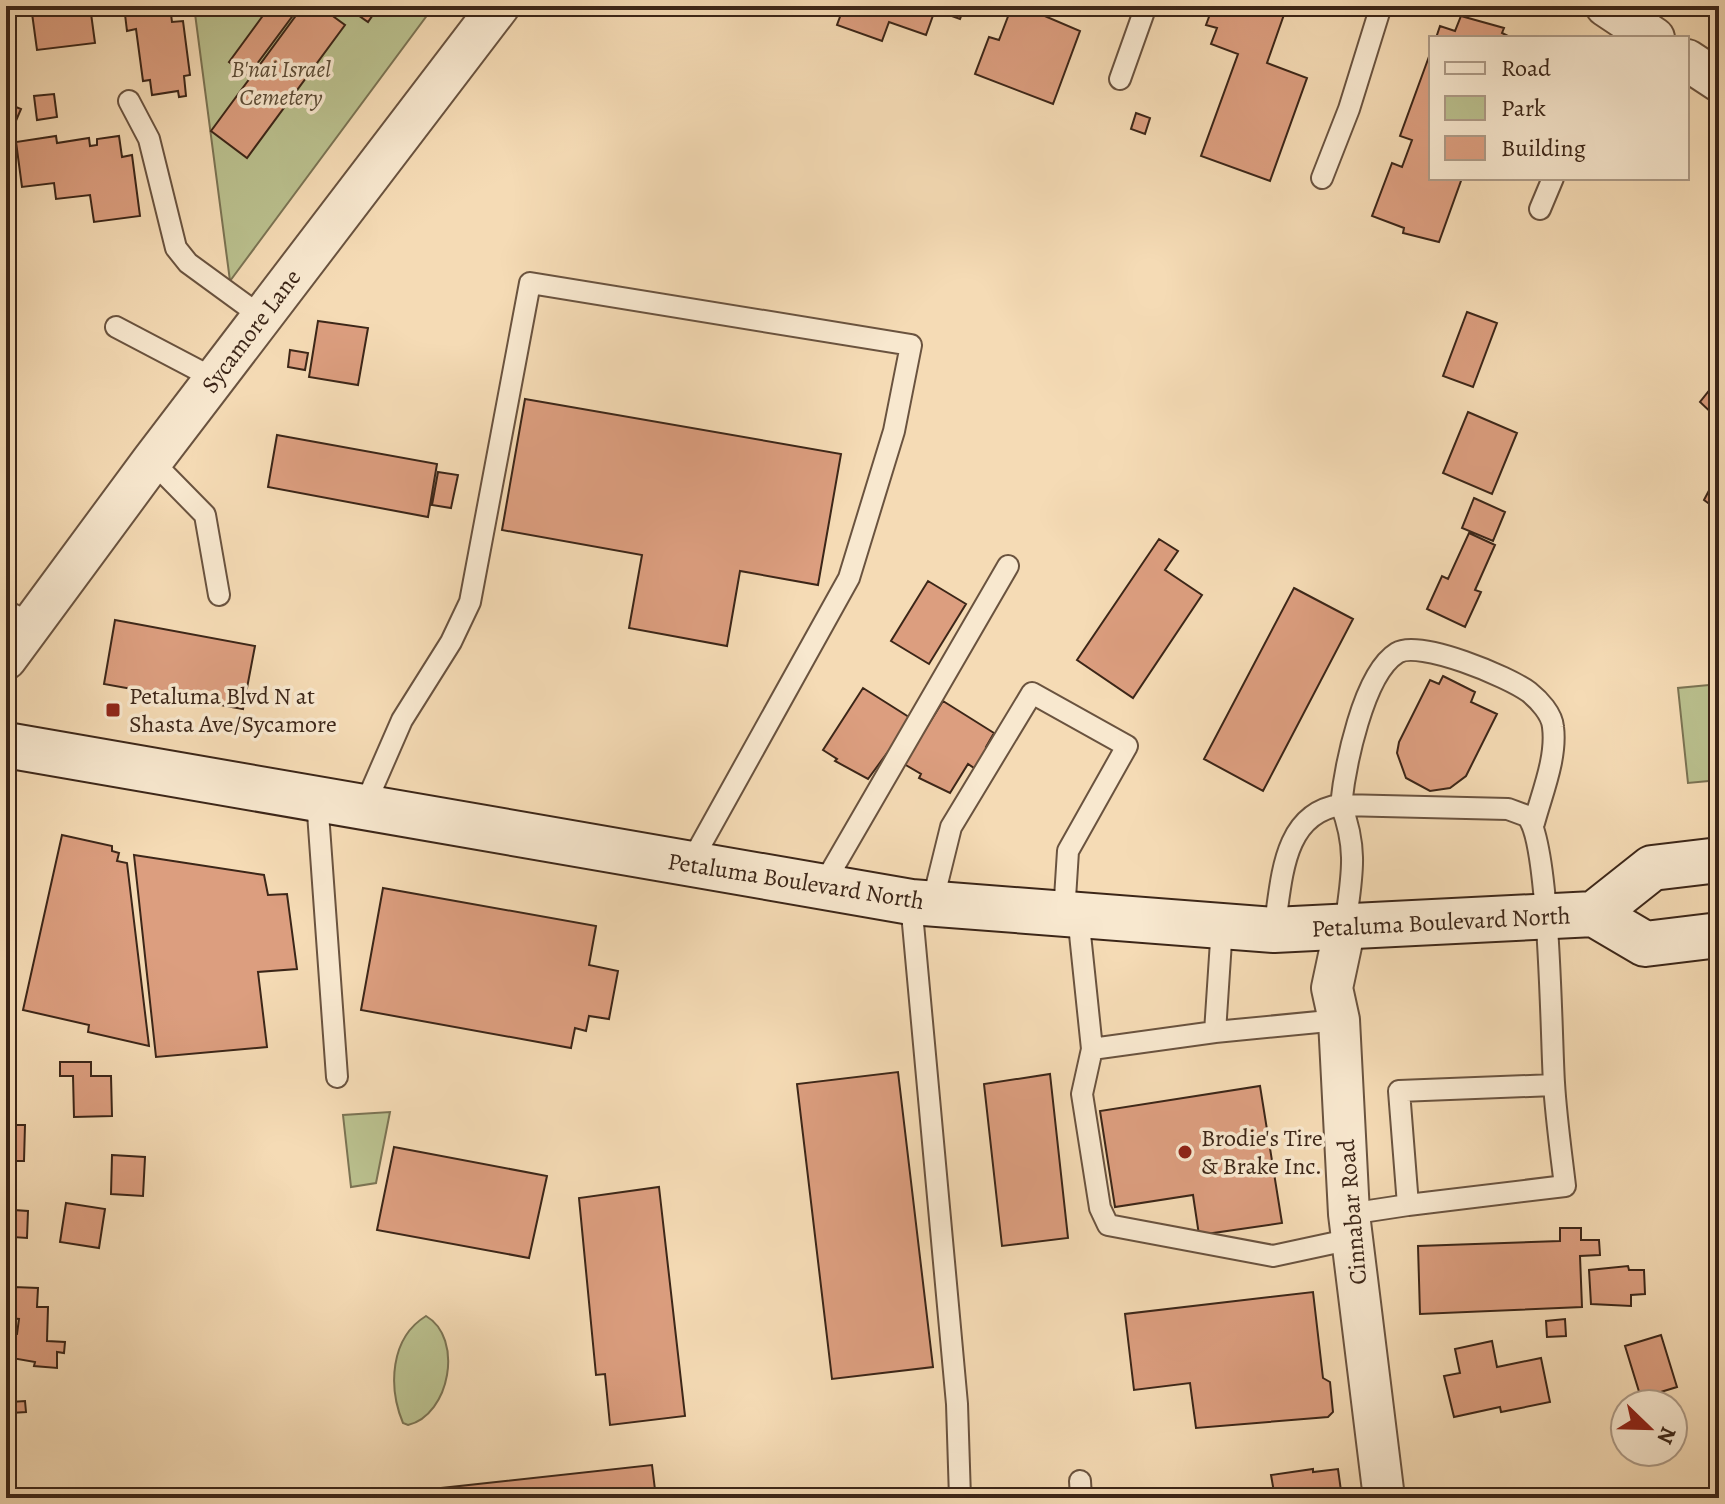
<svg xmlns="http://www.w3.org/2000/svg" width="1725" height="1504" viewBox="0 0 1725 1504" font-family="Alegreya,serif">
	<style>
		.green { fill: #bac08e; stroke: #7b7353; stroke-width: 2 }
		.building { fill: #dc9e7f; stroke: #3c2618; stroke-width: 2; fill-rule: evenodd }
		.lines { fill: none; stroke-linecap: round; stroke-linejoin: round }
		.service-casing { stroke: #6a533f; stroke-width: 24 }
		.minor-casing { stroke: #6a533f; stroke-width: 44 }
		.secondary-casing { stroke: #3c2618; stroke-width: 48 }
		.service { stroke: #f8e8cf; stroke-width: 20 }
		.minor { stroke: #f8e8cf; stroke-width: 40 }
		.secondary { stroke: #f8e8cf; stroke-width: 44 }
		.poi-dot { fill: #8f2418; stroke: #f8e8cf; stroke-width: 3 }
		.labels { text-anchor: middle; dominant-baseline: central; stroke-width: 7; stroke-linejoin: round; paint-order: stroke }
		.park-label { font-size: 24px; font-style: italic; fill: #5c4c36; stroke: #f8e8cf }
		.street-label { font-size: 24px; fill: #3c2618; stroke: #f8e8cf }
		.poi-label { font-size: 24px; fill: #3c2618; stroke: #f8e8cf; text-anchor: start }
	</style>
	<rect width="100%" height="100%" fill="#f5dbb5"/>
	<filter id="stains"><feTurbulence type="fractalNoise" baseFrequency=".0025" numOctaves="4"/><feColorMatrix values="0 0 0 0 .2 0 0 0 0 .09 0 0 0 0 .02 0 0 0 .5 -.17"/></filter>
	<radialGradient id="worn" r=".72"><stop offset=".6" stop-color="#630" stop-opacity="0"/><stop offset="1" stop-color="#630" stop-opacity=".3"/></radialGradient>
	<path class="green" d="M 194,6 L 434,6 L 230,281 Z
		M 1719,684 L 1719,780 L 1688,783 L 1678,688 Z
		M 390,1112 L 376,1183 L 351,1187 L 343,1115 Z
		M 426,1316 C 464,1338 450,1415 408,1425 L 403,1423 C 388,1387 390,1338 426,1316 Z"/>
	<path class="building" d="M 31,6 L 90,6 L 95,43 L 37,50 Z
		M 124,6 L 170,6 L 172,22 L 183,21 L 190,75 L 184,76 L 186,96 L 179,97 L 178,91 L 152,95 L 150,80 L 143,81 L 136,29 L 127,31 Z
		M 270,6 L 300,6 L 248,76 L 229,62 Z
		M 303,6 L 319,6 L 345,25 L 247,158 L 211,131 Z
		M 345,6 L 379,6 L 368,22 Z
		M 844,6 L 965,6 L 960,19 L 935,10 L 926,35 L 889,22 L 882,41 L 837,25 Z
		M 1012,6 L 1026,8 L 1080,31 L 1053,104 L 975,74 L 989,37 L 999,40 Z
		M 1213,6 L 1287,6 L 1267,63 L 1307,78 L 1270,181 L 1201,156 L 1238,54 L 1211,44 L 1217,28 L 1206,25 Z
		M 1461,16 L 1504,28 L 1502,33 L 1512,38 L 1436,38 L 1440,26 L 1455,31 Z
		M 1431,51 L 1431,178 L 1462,178 L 1439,242 L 1403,233 L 1404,228 L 1372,216 L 1392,163 L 1402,167 L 1412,140 L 1400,136 Z
		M 54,94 L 57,117 L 37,120 L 34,96 Z
		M 6,103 L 21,109 L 6,144 Z
		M 1136,113 L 1150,118 L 1145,134 L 1131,129 Z
		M 56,136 L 57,143 L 89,138 L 90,146 L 97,145 L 97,139 L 119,136 L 122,157 L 132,155 L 140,216 L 94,222 L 90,195 L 56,199 L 54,183 L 22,187 L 16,142 Z
		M 1467,312 L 1497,323 L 1473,387 L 1443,376 Z
		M 318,321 L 368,328 L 358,385 L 309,377 Z
		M 290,350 L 308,353 L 305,370 L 288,367 Z
		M 1719,378 L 1719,420 L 1700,402 Z
		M 525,399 L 841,454 L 818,585 L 740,571 L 727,646 L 629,628 L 642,555 L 502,530 Z
		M 1468,412 L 1517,433 L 1492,494 L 1443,473 Z
		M 277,435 L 437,464 L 428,517 L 268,487 Z
		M 438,472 L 458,475 L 451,508 L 432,505 Z
		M 1715,479 L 1719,481 L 1719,511 L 1704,500 Z
		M 1474,498 L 1505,512 L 1493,541 L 1462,528 Z
		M 1469,533 L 1495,545 L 1475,590 L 1481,592 L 1465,627 L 1427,609 L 1442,576 L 1448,579 Z
		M 1159,539 L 1178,551 L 1165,570 L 1202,595 L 1133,698 L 1077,660 Z
		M 928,581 L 966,604 L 929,664 L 891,641 Z
		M 1294,588 L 1353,619 L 1263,791 L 1204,759 Z
		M 115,620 L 255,646 L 243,709 L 104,684 Z
		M 1443,676 L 1475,692 L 1471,702 L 1497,714 L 1466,776 L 1450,788 L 1430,791 L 1406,778 L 1397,753 L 1399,742 L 1430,680 L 1439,684 Z
		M 863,688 L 912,719 L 868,779 L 835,761 L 837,759 L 823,750 Z
		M 943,701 L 994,733 L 986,747 L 990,750 L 977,770 L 968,764 L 950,793 L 919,778 L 921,774 L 904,764 Z
		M 62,835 L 112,846 L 112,851 L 119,853 L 117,861 L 127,863 L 149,1046 L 88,1032 L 89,1025 L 23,1010 Z
		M 134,855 L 264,875 L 268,895 L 287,894 L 297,969 L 258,972 L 267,1047 L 156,1057 Z
		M 383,888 L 596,926 L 589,965 L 618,971 L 609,1019 L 589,1016 L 586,1031 L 575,1028 L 571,1048 L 361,1010 Z
		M 60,1062 L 91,1062 L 91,1076 L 111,1076 L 112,1116 L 74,1117 L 73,1076 L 60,1076 Z
		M 898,1072 L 933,1367 L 832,1379 L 797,1084 Z
		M 1050,1074 L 1068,1238 L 1002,1246 L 984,1084 Z
		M 1260,1086 L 1282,1223 L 1199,1235 L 1193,1195 L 1115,1207 L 1100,1111 Z
		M 6,1125 L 25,1125 L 24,1161 L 13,1161 L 12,1182 L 6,1182 Z
		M 394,1147 L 547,1176 L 529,1258 L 377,1230 Z
		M 112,1155 L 145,1157 L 143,1196 L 111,1194 Z
		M 659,1187 L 685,1416 L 610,1425 L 605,1374 L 596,1375 L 579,1198 Z
		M 6,1194 L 15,1194 L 14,1210 L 28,1211 L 27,1238 L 13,1237 L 12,1255 L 6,1255 Z
		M 66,1203 L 105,1209 L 99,1248 L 60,1242 Z
		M 1560,1228 L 1581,1228 L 1581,1240 L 1599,1240 L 1600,1255 L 1580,1256 L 1582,1307 L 1420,1314 L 1418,1246 L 1560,1241 Z
		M 1628,1266 L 1629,1270 L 1644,1270 L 1645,1294 L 1631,1295 L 1631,1306 L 1591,1304 L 1589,1270 Z
		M 6,1285 L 6,1296 L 14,1297 L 14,1287 L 38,1288 L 37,1307 L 48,1307 L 47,1341 L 65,1342 L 64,1353 L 57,1352 L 57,1368 L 34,1366 L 35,1362 L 6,1357 ZM 8,1318 L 19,1319 L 17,1334 L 7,1333 Z
		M 1313,1292 L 1323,1378 L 1330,1382 L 1333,1412 L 1328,1417 L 1196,1428 L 1190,1383 L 1134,1390 L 1125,1314 Z
		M 1565,1319 L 1566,1336 L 1547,1337 L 1546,1321 Z
		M 1661,1335 L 1677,1387 L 1641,1398 L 1625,1346 Z
		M 1492,1341 L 1497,1367 L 1541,1358 L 1550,1402 L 1501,1412 L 1500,1407 L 1454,1417 L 1444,1376 L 1460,1373 L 1455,1349 Z
		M 25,1401 L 26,1412 L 11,1413 L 11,1402 Z
		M 652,1465 L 656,1498 L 414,1498 L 414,1491 Z
		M 1313,1469 L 1313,1472 L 1338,1469 L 1342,1498 L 1275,1498 L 1271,1475 Z
		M 1040,1488 L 1041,1498 L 999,1498 L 998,1493 Z"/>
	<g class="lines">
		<defs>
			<path id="service" d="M 1120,79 L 1146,6
				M 129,101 L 149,139 L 176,248 L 188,263 L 262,317
				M 1322,178 L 1349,109 L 1381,6
				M 1540,209 L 1553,178
				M 116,327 L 215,379
				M 152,461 L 205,515 L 219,595
				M 6,611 L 31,623
				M 317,799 L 337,1077
				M 364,807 L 402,720 L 451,642 L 470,602 L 530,283 L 911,345 L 894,431 L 849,578 L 690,864
				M 822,887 L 1008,566
				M 911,902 L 957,1404 L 960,1498
				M 932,904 L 951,827 L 1032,693 L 1127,746 L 1068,851 L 1064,914
				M 1078,915 L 1092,1049 L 1215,1032 L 1339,1020
				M 1345,927 C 1351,880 1359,851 1341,805 L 1508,809 L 1527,816 C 1550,842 1551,1037 1554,1083 C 1556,1117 1561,1152 1565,1186 L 1408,1205 L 1399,1091 L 1554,1085
				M 1274,930 C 1282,883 1281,813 1341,805 C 1345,767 1363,674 1397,653 C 1419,639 1509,677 1529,692 C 1539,700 1552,714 1553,727 C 1557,758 1542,793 1534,823
				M 1215,1032 L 1222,926
				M 1092,1049 L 1082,1094 L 1100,1208 L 1108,1225 L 1273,1256 L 1352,1239
				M 1349,1214 L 1408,1205
				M 1080,1481 L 1081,1498"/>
			<path id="minor" d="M 1606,6 L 1654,38
				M 1687,60 L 1719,81
				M 6,659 L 152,461 L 499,6
				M 1345,927 L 1332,988 L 1339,1020 L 1349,1214 L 1384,1498"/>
			<path id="secondary" d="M 6,745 L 911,902 L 1274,930 L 1594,914 L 1645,944 L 1719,935
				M 1594,914 L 1652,868 L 1719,860"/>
		</defs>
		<use href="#service" class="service-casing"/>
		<use href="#minor" class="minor-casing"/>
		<use href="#secondary" class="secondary-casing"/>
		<use href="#service" class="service"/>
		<use href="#minor" class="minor"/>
		<use href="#secondary" class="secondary"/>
	</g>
	<g class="poi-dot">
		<rect x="105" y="702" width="16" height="16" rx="4"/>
		<circle cx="1185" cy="1152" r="8"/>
	</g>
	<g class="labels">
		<g class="park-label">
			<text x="281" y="69">B'nai Israel<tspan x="281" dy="28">Cemetery</tspan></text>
		</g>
		<g class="street-label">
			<text transform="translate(251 331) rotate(-53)">Sycamore Lane</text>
			<text transform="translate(796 881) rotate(9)">Petaluma Boulevard North</text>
			<text transform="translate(1441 922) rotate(-3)">Petaluma Boulevard North</text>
			<text transform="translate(1352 1212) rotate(-95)">Cinnabar Road</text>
		</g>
		<g class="poi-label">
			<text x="129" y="696">Petaluma Blvd N at<tspan x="129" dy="28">Shasta Ave/Sycamore</tspan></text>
			<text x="1201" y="1138">Brodie's Tire<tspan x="1201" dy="28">&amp; Brake Inc.</tspan></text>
		</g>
	</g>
	<rect width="1725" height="1504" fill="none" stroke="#f5dbb5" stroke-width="32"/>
	<rect x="8" y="8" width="1709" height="1488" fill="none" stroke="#3c2618" stroke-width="4"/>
	<rect x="16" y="16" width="1693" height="1472" fill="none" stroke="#3c2618" stroke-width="2"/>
	<rect x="1429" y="36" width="260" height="144" fill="#f8e8cf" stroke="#ad9a86" stroke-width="2"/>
	<rect x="1445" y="62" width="40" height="12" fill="#f8e8cf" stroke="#ad9a86" stroke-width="2"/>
	<text x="1501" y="76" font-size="24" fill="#3c2618">Road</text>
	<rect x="1445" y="96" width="40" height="24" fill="#bac08e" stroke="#ad9a86" stroke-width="2"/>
	<text x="1501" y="116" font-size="24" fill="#3c2618">Park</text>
	<rect x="1445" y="136" width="40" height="24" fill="#dc9e7f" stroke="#ad9a86" stroke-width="2"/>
	<text x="1501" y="156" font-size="24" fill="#3c2618">Building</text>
	<g transform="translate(1649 1428) rotate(113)"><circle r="38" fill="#f8e8cf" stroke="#ad9a86" stroke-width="2"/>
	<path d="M0-6L14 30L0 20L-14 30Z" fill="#8f2418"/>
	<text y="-12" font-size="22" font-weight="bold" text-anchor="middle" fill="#3c2618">N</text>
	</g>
	<rect width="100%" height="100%" filter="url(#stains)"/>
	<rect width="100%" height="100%" fill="url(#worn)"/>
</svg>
